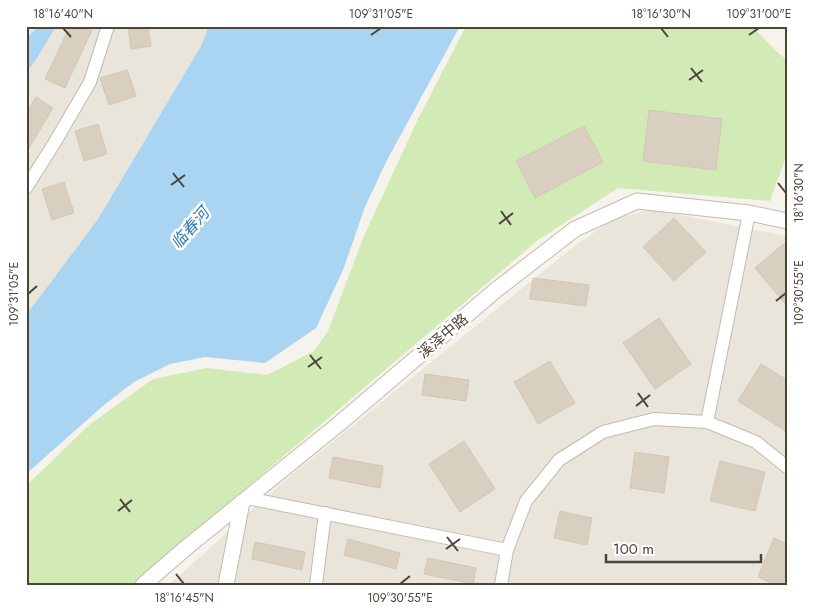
<svg xmlns="http://www.w3.org/2000/svg" width="813" height="611" viewBox="0 0 813 611" font-family="Jost,'Noto Sans SC',sans-serif">
	<style>
		.residential { fill: #eae5da }
		.green { fill: #d2eab5 }
		.water { fill: #a9d4f2 }
		.building { fill: #d8cfc1; stroke: #d3c7b4 }
		.lines { fill: none; stroke-linecap: round; stroke-linejoin: round }
		.minor-casing { stroke: #c2bbae; stroke-width: 14 }
		.tertiary-casing { stroke: #c2bbae; stroke-width: 17 }
		.minor { stroke: #fff; stroke-width: 12 }
		.tertiary { stroke: #fff; stroke-width: 15 }
		.ticks { fill: none; stroke: #4b4439; stroke-width: 2 }
		.labels { text-anchor: middle; dominant-baseline: central; stroke-width: 5; stroke-linejoin: round; paint-order: stroke }
		.street-label { font-size: 15px; fill: #4b4439; stroke: #fff }
		.water-label { font-size: 16px; font-style: italic; fill: #2e7ab2; stroke: #fff }
		.neatline { fill: none; stroke: #4b4439; stroke-width: 2 }
		.ticks-label { font-size: 12px; text-anchor: middle; fill: #4b4439 }
	</style>
	<rect width="100%" height="100%" fill="#f6f3ec"/>
	<path class="residential" d="M 26,26 L 209,26 L 201,46 L 98,219 L 33,306 L 26,313 Z
		M 650,209 L 787,236 L 787,585 L 169,585 L 283,482 L 572,248 L 610,221 Z"/>
	<path class="green" d="M 466,26 L 752,26 L 776,51 L 787,60 L 787,154 L 770,201 L 618,188 L 538,240 L 132,585 L 26,585 L 26,486 L 89,425 L 153,379 L 207,368 L 267,375 L 314,351 L 328,331 L 363,238 L 418,119 Z"/>
	<path class="water" d="M 40,26 L 56,26 L 37,58 L 26,73 L 26,38 Z
		M 209,26 L 460,26 L 386,162 L 365,207 L 343,270 L 316,328 L 265,363 L 205,357 L 170,364 L 134,382 L 104,405 L 26,474 L 26,313 L 33,306 L 98,219 L 201,46 Z"/>
	<path class="building" d="M 70,26 L 84,26 L 92,30 L 65,88 L 45,79 Z
		M 128,26 L 148,26 L 151,46 L 131,49 Z
		M 127,70 L 136,96 L 109,105 L 100,78 Z
		M 36,97 L 53,108 L 26,153 L 26,113 Z
		M 649,110 L 722,119 L 716,170 L 643,161 Z
		M 98,124 L 107,154 L 84,161 L 75,131 Z
		M 584,126 L 603,162 L 535,198 L 516,161 Z
		M 64,182 L 74,213 L 52,220 L 42,189 Z
		M 674,218 L 706,252 L 674,281 L 643,247 Z
		M 787,241 L 787,306 L 755,268 Z
		M 533,278 L 589,285 L 586,306 L 530,299 Z
		M 659,318 L 691,364 L 655,389 L 623,343 Z
		M 550,361 L 575,403 L 538,424 L 514,382 Z
		M 761,364 L 787,380 L 787,432 L 738,401 Z
		M 425,374 L 469,380 L 466,401 L 422,395 Z
		M 464,441 L 495,489 L 460,512 L 429,464 Z
		M 635,452 L 669,457 L 664,493 L 630,488 Z
		M 333,457 L 383,466 L 380,488 L 329,478 Z
		M 720,461 L 765,472 L 755,511 L 710,501 Z
		M 560,511 L 592,518 L 587,545 L 554,538 Z
		M 774,538 L 787,544 L 787,585 L 775,585 L 758,577 Z
		M 348,539 L 400,553 L 396,569 L 344,555 Z
		M 255,542 L 305,552 L 302,570 L 252,559 Z
		M 428,558 L 476,568 L 473,584 L 424,574 Z"/>
	<g class="lines">
		<defs>
			<path id="minor" d="M 26,188 L 55,142 L 90,82 L 108,26
				M 707,422 L 749,213
				M 247,498 L 507,550
				M 316,585 L 325,513
				M 501,585 L 507,550 L 526,501 L 559,460 L 603,432 L 654,419 L 707,422 L 756,442 L 787,467"/>
			<path id="tertiary" d="M 143,585 L 187,547 L 340,423 L 496,290 L 575,229 L 637,201 L 749,213 L 787,221
				M 226,585 L 242,502"/>
		</defs>
		<use href="#minor" class="minor-casing"/>
		<use href="#tertiary" class="tertiary-casing"/>
		<use href="#minor" class="minor"/>
		<use href="#tertiary" class="tertiary"/>
	</g>
	<path class="ticks" d="M 63,28 L 71,37M 661,28 L 668,37M 371,35 L 381,28M 749,35 L 759,28M 691,68 L 702,82M 689,80 L 703,70M 173,173 L 184,187M 778,183 L 786,193M 171,185 L 185,175M 501,211 L 511,225M 499,224 L 513,213M 28,294 L 37,286M 776,301 L 786,293M 310,355 L 321,369M 308,367 L 322,357M 638,393 L 648,407M 636,406 L 650,395M 120,499 L 130,512M 118,511 L 132,500M 447,537 L 458,551M 446,549 L 460,539M 176,574 L 184,584M 400,584 L 410,576"/>
	<g class="labels">
		<g class="street-label">
			<text transform="translate(443 336) rotate(-40)">溪泽中路</text>
		</g>
		<g class="water-label">
			<text transform="translate(190 228) rotate(-49)">临春河</text>
		</g>
	</g>
	<rect width="813" height="611" fill="none" stroke="#ffffff" stroke-width="55"/>
	<path d="M606 554v8h155v-8" fill="none" stroke="#4b4439" stroke-width="2.5"/>
	<text x="613" y="554" font-size="15" fill="#4b4439" stroke="#ffffff" stroke-width="4" paint-order="stroke">100 m</text>
	<rect x="28" y="28" width="758" height="556" class="neatline"/>
	<g class="ticks-label">
		<text x="63" y="18">18°16'40"N</text>
		<text x="381" y="18">109°31'05"E</text>
		<text x="661" y="18">18°16'30"N</text>
		<text x="759" y="18">109°31'00"E</text>
		<text transform="translate(799 193) rotate(-90)" y="4">18°16'30"N</text>
		<text transform="translate(799 293) rotate(-90)" y="4">109°30'55"E</text>
		<text transform="translate(14 294) rotate(-90)" y="4">109°31'05"E</text>
		<text x="184" y="602">18°16'45"N</text>
		<text x="400" y="602">109°30'55"E</text>
	</g>
</svg>
